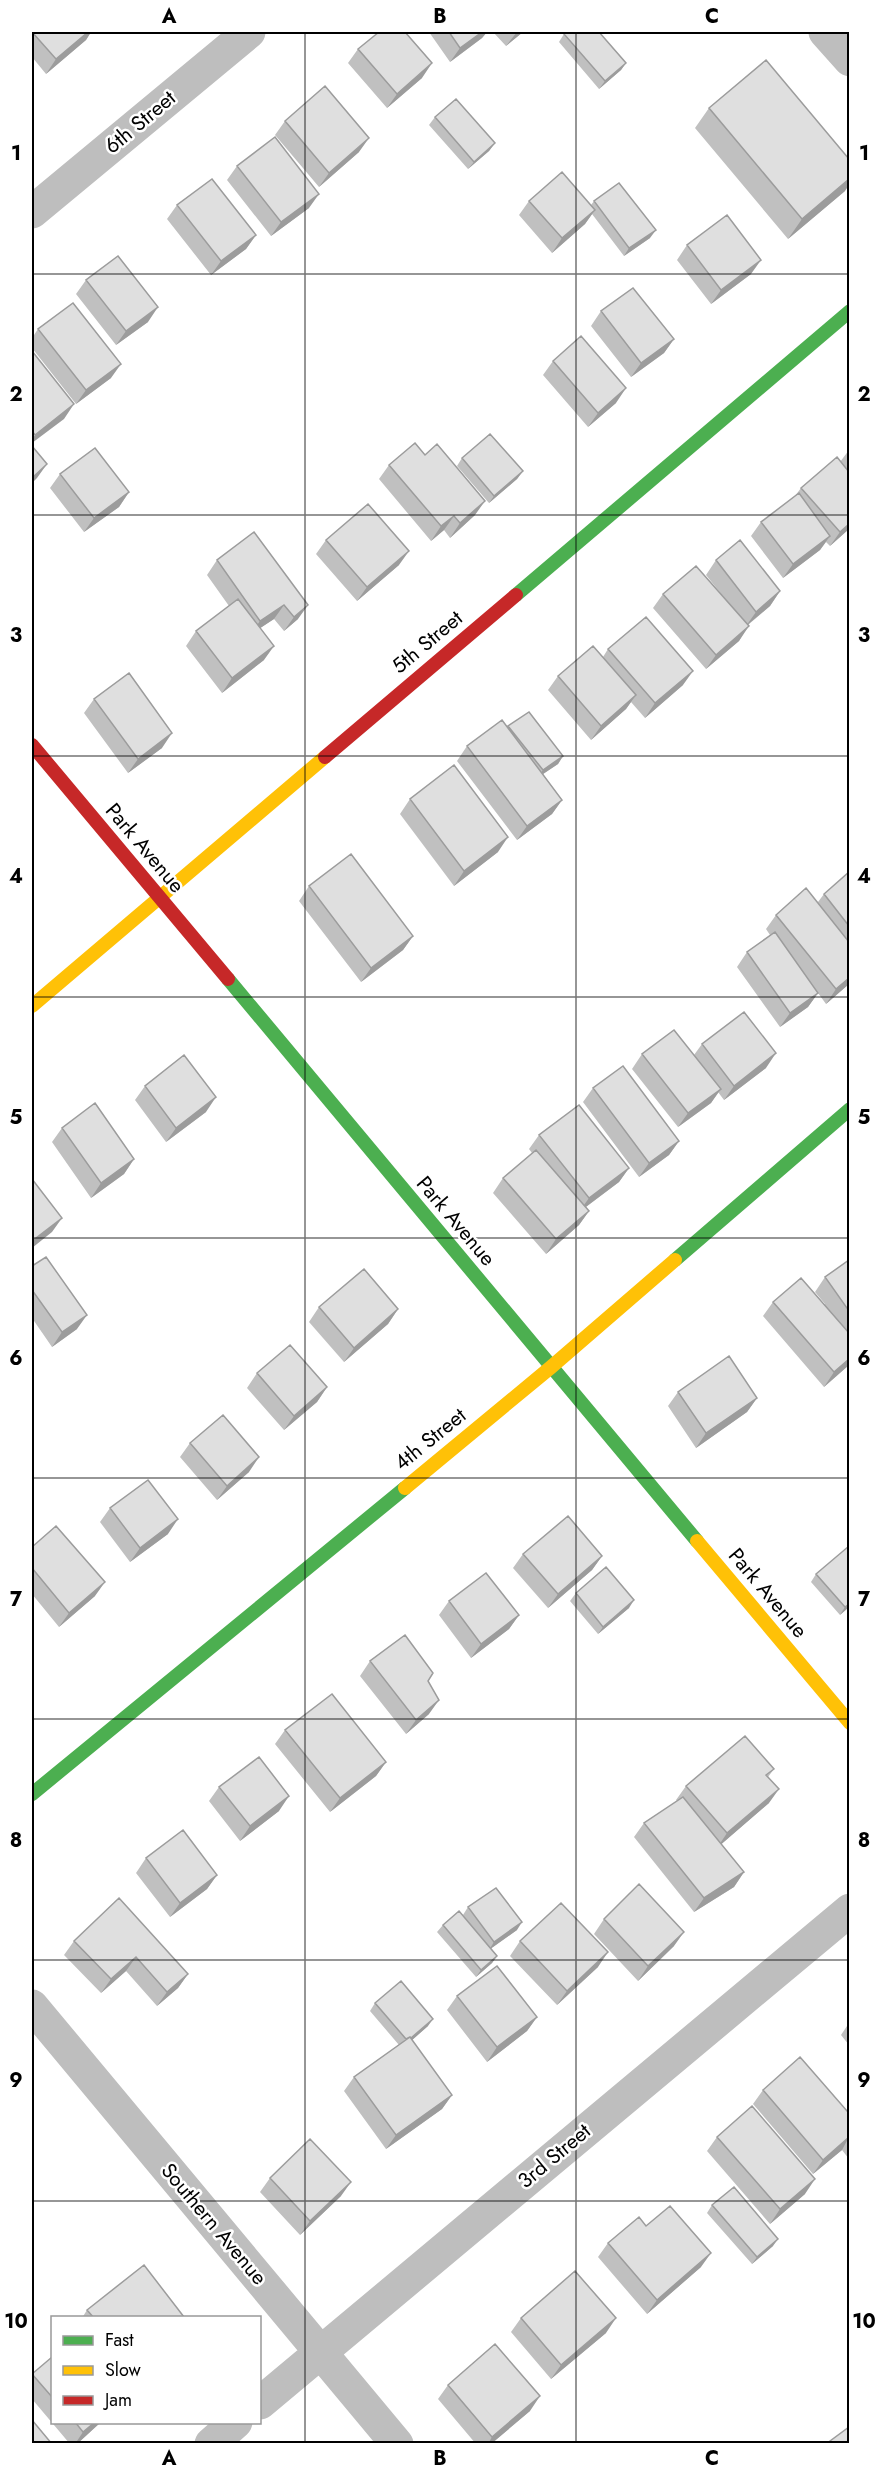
<svg xmlns="http://www.w3.org/2000/svg" width="881" height="2475" viewBox="0 0 881 2475" font-family="Jost,sans-serif">
	<style>
		.lines { fill: none; stroke-linecap: round; stroke-linejoin: round }
		.street { stroke: #bebebe; stroke-width: 33 }
		.fast { stroke: #4caf50; stroke-width: 14 }
		.slow { stroke: #ffc107; stroke-width: 14 }
		.jam { stroke: #c62828; stroke-width: 14 }
		.wall { fill: #c0c0c0 }
		.shaded-wall { fill: #9c9c9c }
		.building { fill: #dfdfdf; stroke: #9c9c9c; stroke-width: 1.5 }
		.grid { fill: none; stroke: #000; stroke-width: 1.5; stroke-opacity: 0.55 }
		.labels { text-anchor: middle; dominant-baseline: central; stroke-width: 5; stroke-linejoin: round; paint-order: stroke }
		.street-label { font-size: 21px; fill: #000; stroke: #fff }
		.neatline { fill: none; stroke: #000; stroke-width: 2 }
		.grid-label { font-size: 20px; text-anchor: middle; font-weight: bold; fill: #000 }
	</style>
	<rect width="100%" height="100%" fill="#fff"/>
	<g class="lines">
		<path class="street" d="M 825,32 L 850,60
			M 32,212 L 249,32
			M 32,2006 L 397,2444
			M 260,2403 L 850,1910
			M 211,2444 L 236,2422"/>
		<path class="fast" d="M 516,595 L 850,311
			M 228,979 L 697,1541
			M 675,1260 L 850,1109
			M 32,1794 L 405,1488"/>
		<path class="slow" d="M 32,1006 L 325,757
			M 405,1488 L 550,1368 L 675,1260
			M 697,1541 L 850,1723"/>
		<path class="jam" d="M 32,745 L 228,979
			M 325,757 L 516,595"/>
	</g>
	<path class="wall" d="M 32,32 L 91,32 L 86,40 L 46,74 L 32,57 Z
		M 429,32 L 487,32 L 482,38 L 450,62 Z
		M 493,32 L 523,32 L 506,46 Z
		M 564,34 L 626,63 L 621,70 L 599,89 L 559,42 Z
		M 358,49 L 422,78 L 387,108 L 348,63 Z
		M 709,108 L 845,191 L 788,239 L 695,128 Z
		M 435,117 L 495,143 L 489,151 L 468,169 L 429,125 Z
		M 285,121 L 359,152 L 319,187 L 275,135 Z
		M 237,166 L 309,208 L 271,236 L 227,180 Z
		M 529,201 L 591,205 L 594,201 L 650,238 L 624,256 L 592,214 L 585,224 L 552,253 L 519,215 Z
		M 177,205 L 256,235 L 246,249 L 211,275 L 167,219 Z
		M 687,245 L 751,274 L 711,304 L 677,260 Z
		M 86,280 L 148,322 L 116,345 L 76,294 Z
		M 601,311 L 674,339 L 664,353 L 631,377 L 591,326 Z
		M 38,329 L 111,378 L 76,404 L 32,348 L 32,338 Z
		M 553,361 L 616,403 L 588,427 L 543,375 Z
		M 849,450 L 849,529 L 830,546 L 826,542 L 820,550 L 783,578 L 751,536 L 761,522 L 795,496 L 801,488 L 840,462 Z
		M 425,455 L 475,515 L 450,538 L 444,530 L 431,541 L 379,479 L 389,465 Z
		M 462,458 L 523,471 L 517,479 L 489,503 L 457,466 Z
		M 60,474 L 129,492 L 119,507 L 84,532 L 50,488 Z
		M 254,532 L 298,619 L 284,631 L 274,619 L 260,628 L 264,660 L 222,693 L 186,646 L 196,631 L 229,606 L 207,575 L 217,560 Z
		M 326,540 L 399,565 L 357,601 L 316,554 Z
		M 716,560 L 780,591 L 770,606 L 748,625 L 739,641 L 706,669 L 653,608 L 663,594 L 726,600 L 706,575 Z
		M 608,649 L 683,685 L 645,718 L 631,702 L 626,709 L 591,740 L 548,690 L 558,676 L 603,657 Z
		M 94,699 L 162,748 L 128,773 L 84,713 Z
		M 508,726 L 563,756 L 558,764 L 543,774 L 562,800 L 552,814 L 517,840 L 457,761 L 467,746 Z
		M 410,799 L 498,852 L 454,886 L 400,814 Z
		M 849,872 L 849,984 L 826,1004 L 818,993 L 808,1007 L 780,1027 L 737,967 L 747,952 L 770,935 L 766,929 L 776,915 L 818,902 L 824,894 Z
		M 309,886 L 413,936 L 403,950 L 361,982 L 299,901 Z
		M 702,1044 L 766,1068 L 724,1100 L 718,1092 L 711,1103 L 678,1127 L 632,1069 L 642,1054 L 694,1055 Z
		M 145,1086 L 206,1112 L 166,1142 L 135,1100 Z
		M 593,1088 L 679,1141 L 669,1155 L 639,1177 L 583,1102 Z
		M 62,1128 L 134,1159 L 124,1174 L 91,1198 L 52,1142 Z
		M 539,1135 L 629,1168 L 619,1182 L 586,1207 L 589,1211 L 579,1225 L 546,1254 L 493,1193 L 503,1178 L 532,1153 L 529,1149 Z
		M 849,1260 L 849,1365 L 824,1387 L 763,1316 L 773,1302 L 825,1304 L 815,1292 L 825,1277 Z
		M 32,1266 L 77,1329 L 52,1347 L 32,1318 Z
		M 319,1307 L 398,1309 L 388,1324 L 344,1362 L 309,1322 Z
		M 257,1373 L 327,1387 L 317,1402 L 284,1430 L 247,1388 Z
		M 678,1392 L 757,1398 L 747,1412 L 696,1448 L 668,1406 Z
		M 190,1443 L 249,1472 L 217,1500 L 180,1457 Z
		M 110,1508 L 168,1534 L 130,1562 L 100,1522 Z
		M 32,1547 L 95,1596 L 59,1627 L 32,1594 Z
		M 523,1554 L 602,1556 L 592,1570 L 548,1608 L 513,1568 Z
		M 816,1574 L 849,1607 L 840,1615 L 811,1582 Z
		M 576,1593 L 629,1608 L 598,1634 L 570,1601 Z
		M 449,1601 L 519,1615 L 509,1629 L 471,1658 L 439,1615 Z
		M 370,1661 L 428,1681 L 429,1714 L 406,1734 L 360,1676 Z
		M 285,1730 L 386,1762 L 376,1776 L 330,1812 L 275,1744 Z
		M 774,1769 L 768,1777 L 769,1803 L 721,1844 L 744,1872 L 734,1887 L 694,1912 L 634,1837 L 644,1823 L 677,1801 L 676,1800 L 686,1786 Z
		M 219,1787 L 279,1811 L 240,1841 L 209,1801 Z
		M 146,1858 L 217,1875 L 207,1889 L 170,1917 L 136,1873 Z
		M 119,1898 L 188,1974 L 178,1988 L 157,2006 L 126,1971 L 101,1993 L 64,1955 L 74,1941 Z
		M 468,1907 L 517,1930 L 491,1948 L 497,1956 L 492,1963 L 476,1977 L 437,1932 L 443,1925 L 469,1923 L 463,1915 Z
		M 604,1919 L 674,1946 L 638,1981 L 594,1934 Z
		M 520,1941 L 598,1967 L 557,2005 L 510,1956 Z
		M 457,1996 L 537,2017 L 527,2031 L 487,2062 L 447,2010 Z
		M 375,2003 L 428,2026 L 412,2040 L 452,2095 L 442,2109 L 386,2149 L 344,2091 L 354,2077 L 399,2045 L 370,2011 Z
		M 849,2023 L 849,2045 L 841,2035 Z
		M 763,2090 L 847,2111 L 849,2109 L 849,2159 L 842,2150 L 813,2174 L 753,2104 Z
		M 717,2137 L 805,2194 L 770,2224 L 707,2151 Z
		M 270,2178 L 341,2196 L 300,2235 L 260,2192 Z
		M 712,2205 L 773,2246 L 752,2264 L 707,2213 Z
		M 646,2226 L 701,2267 L 647,2314 L 598,2257 L 608,2243 Z
		M 87,2310 L 184,2318 L 82,2318 Z
		M 521,2318 L 606,2333 L 551,2379 L 511,2332 Z
		M 52,2357 L 52,2422 L 101,2422 L 77,2444 L 70,2444 L 32,2399 L 32,2375 Z
		M 448,2385 L 530,2411 L 491,2444 L 476,2444 L 438,2399 Z"/>
	<path class="shaded-wall" d="M 88,32 L 91,32 L 86,40 L 46,74 L 56,59 Z
		M 482,32 L 487,32 L 482,38 L 450,62 L 460,48 Z
		M 517,32 L 523,32 L 506,46 Z
		M 432,63 L 422,78 L 387,108 L 397,94 Z
		M 626,63 L 621,70 L 599,89 L 605,81 Z
		M 369,138 L 359,152 L 319,187 L 329,173 Z
		M 495,143 L 489,151 L 468,169 L 474,162 Z
		M 849,179 L 849,185 L 845,191 L 788,239 L 802,219 Z
		M 319,194 L 309,208 L 271,236 L 281,222 Z
		M 595,210 L 585,224 L 552,253 L 562,238 Z
		M 656,230 L 650,238 L 624,256 L 629,248 Z
		M 256,235 L 246,249 L 211,275 L 221,261 Z
		M 761,260 L 751,274 L 711,304 L 721,290 Z
		M 158,307 L 148,322 L 116,345 L 126,331 Z
		M 674,339 L 664,353 L 631,377 L 641,363 Z
		M 121,364 L 111,378 L 76,404 L 86,390 Z
		M 626,388 L 616,403 L 588,427 L 598,413 Z
		M 74,404 L 64,419 L 32,443 L 32,439 L 35,435 Z
		M 47,464 L 37,478 L 32,483 L 32,478 Z
		M 523,471 L 517,479 L 489,503 L 494,496 Z
		M 129,492 L 119,507 L 84,532 L 94,518 Z
		M 485,501 L 475,515 L 450,538 L 460,523 Z
		M 454,516 L 444,530 L 431,541 L 441,526 Z
		M 849,524 L 849,529 L 830,546 L 840,532 Z
		M 830,536 L 820,550 L 783,578 L 793,564 Z
		M 409,551 L 399,565 L 357,601 L 367,587 Z
		M 780,591 L 770,606 L 746,626 L 756,612 Z
		M 284,605 L 274,619 L 250,635 L 260,621 Z
		M 308,605 L 298,619 L 284,631 L 294,617 Z
		M 749,626 L 739,641 L 706,669 L 716,655 Z
		M 274,646 L 264,660 L 222,693 L 232,678 Z
		M 693,671 L 683,685 L 645,718 L 655,703 Z
		M 636,695 L 626,709 L 591,740 L 601,726 Z
		M 172,733 L 162,748 L 128,773 L 138,759 Z
		M 563,756 L 558,764 L 537,778 L 543,770 Z
		M 562,800 L 552,814 L 517,840 L 527,826 Z
		M 508,837 L 498,852 L 454,886 L 464,871 Z
		M 413,936 L 403,950 L 361,982 L 371,968 Z
		M 849,978 L 849,984 L 826,1004 L 836,989 Z
		M 818,993 L 808,1007 L 780,1027 L 790,1013 Z
		M 776,1053 L 766,1068 L 724,1100 L 734,1086 Z
		M 721,1089 L 711,1103 L 678,1127 L 688,1113 Z
		M 216,1097 L 206,1112 L 166,1142 L 176,1128 Z
		M 679,1141 L 669,1155 L 639,1177 L 649,1163 Z
		M 134,1159 L 124,1174 L 91,1198 L 101,1183 Z
		M 629,1168 L 619,1182 L 579,1212 L 589,1198 Z
		M 589,1211 L 579,1225 L 546,1254 L 556,1239 Z
		M 62,1218 L 52,1232 L 32,1248 L 32,1241 Z
		M 398,1309 L 388,1324 L 344,1362 L 354,1348 Z
		M 87,1315 L 77,1329 L 52,1347 L 62,1332 Z
		M 849,1359 L 849,1365 L 824,1387 L 834,1372 Z
		M 327,1387 L 317,1402 L 284,1430 L 294,1416 Z
		M 757,1398 L 747,1412 L 696,1448 L 706,1433 Z
		M 259,1457 L 249,1472 L 217,1500 L 227,1486 Z
		M 178,1519 L 168,1534 L 130,1562 L 140,1548 Z
		M 602,1556 L 592,1570 L 548,1608 L 558,1594 Z
		M 105,1582 L 95,1596 L 59,1627 L 69,1613 Z
		M 634,1600 L 629,1608 L 598,1634 L 603,1627 Z
		M 849,1604 L 849,1607 L 840,1615 L 845,1607 Z
		M 519,1615 L 509,1629 L 471,1658 L 481,1644 Z
		M 439,1700 L 429,1714 L 406,1734 L 416,1720 Z
		M 386,1762 L 376,1776 L 330,1812 L 340,1798 Z
		M 779,1789 L 769,1803 L 717,1848 L 727,1833 Z
		M 289,1796 L 279,1811 L 240,1841 L 250,1826 Z
		M 744,1872 L 734,1887 L 694,1912 L 704,1898 Z
		M 217,1875 L 207,1889 L 170,1917 L 180,1903 Z
		M 522,1922 L 517,1930 L 489,1950 L 494,1942 Z
		M 684,1932 L 674,1946 L 638,1981 L 648,1966 Z
		M 608,1952 L 598,1967 L 557,2005 L 567,1991 Z
		M 497,1956 L 492,1963 L 476,1977 L 481,1970 Z
		M 136,1957 L 126,1971 L 101,1993 L 111,1979 Z
		M 188,1974 L 178,1988 L 157,2006 L 167,1992 Z
		M 537,2017 L 527,2031 L 487,2062 L 497,2047 Z
		M 433,2019 L 428,2026 L 402,2049 L 408,2041 Z
		M 452,2095 L 442,2109 L 386,2149 L 396,2135 Z
		M 849,2137 L 842,2150 L 813,2174 L 823,2160 Z
		M 815,2179 L 805,2194 L 770,2224 L 780,2209 Z
		M 351,2182 L 341,2196 L 300,2235 L 310,2221 Z
		M 778,2239 L 773,2246 L 752,2264 L 757,2257 Z
		M 711,2253 L 701,2267 L 647,2314 L 657,2300 Z
		M 616,2318 L 606,2333 L 551,2379 L 561,2365 Z
		M 540,2396 L 530,2411 L 491,2444 L 488,2444 L 492,2437 Z
		M 95,2422 L 101,2422 L 77,2444 L 75,2444 L 83,2432 Z"/>
	<path class="building" d="M 32,32 L 88,32 L 56,59 Z
		M 379,32 L 405,32 L 432,63 L 397,94 L 358,49 Z
		M 449,32 L 482,32 L 460,48 Z
		M 567,32 L 599,32 L 626,63 L 605,81 L 564,34 Z
		M 766,60 L 849,159 L 849,179 L 802,219 L 709,108 Z
		M 325,86 L 369,138 L 329,173 L 285,121 Z
		M 456,99 L 495,143 L 474,162 L 435,117 Z
		M 275,137 L 319,194 L 281,222 L 237,166 Z
		M 562,172 L 595,210 L 562,238 L 529,201 Z
		M 212,179 L 256,235 L 221,261 L 177,205 Z
		M 619,183 L 656,230 L 629,248 L 594,201 Z
		M 727,215 L 761,260 L 721,290 L 687,245 Z
		M 118,256 L 158,307 L 126,331 L 86,280 Z
		M 633,288 L 674,339 L 641,363 L 601,311 Z
		M 73,303 L 121,364 L 86,390 L 38,329 Z
		M 581,336 L 626,388 L 598,413 L 553,361 Z
		M 32,351 L 74,404 L 35,435 L 32,431 Z
		M 490,434 L 523,471 L 494,496 L 462,458 Z
		M 415,443 L 425,455 L 437,444 L 485,501 L 460,523 L 454,516 L 441,526 L 389,465 Z
		M 32,446 L 47,464 L 32,478 Z
		M 95,448 L 129,492 L 94,518 L 60,474 Z
		M 837,457 L 849,472 L 849,524 L 840,532 L 801,488 Z
		M 799,493 L 830,536 L 793,564 L 761,522 Z
		M 368,504 L 409,551 L 367,587 L 326,540 Z
		M 254,532 L 308,605 L 294,617 L 284,605 L 260,621 L 217,560 Z
		M 740,540 L 780,591 L 756,612 L 716,560 Z
		M 696,566 L 749,626 L 716,655 L 663,594 Z
		M 238,599 L 274,646 L 232,678 L 196,631 Z
		M 646,617 L 693,671 L 655,703 L 608,649 Z
		M 593,646 L 636,695 L 601,726 L 558,676 Z
		M 129,673 L 172,733 L 138,759 L 94,699 Z
		M 529,712 L 563,756 L 543,770 L 508,726 Z
		M 502,720 L 562,800 L 527,826 L 467,746 Z
		M 454,765 L 508,837 L 464,871 L 410,799 Z
		M 351,854 L 413,936 L 371,968 L 309,886 Z
		M 849,872 L 849,926 L 824,894 Z
		M 806,888 L 849,942 L 849,978 L 836,989 L 776,915 Z
		M 775,932 L 818,993 L 790,1013 L 747,952 Z
		M 744,1012 L 776,1053 L 734,1086 L 702,1044 Z
		M 674,1030 L 721,1089 L 688,1113 L 642,1054 Z
		M 184,1055 L 216,1097 L 176,1128 L 145,1086 Z
		M 623,1066 L 679,1141 L 649,1163 L 593,1088 Z
		M 95,1103 L 134,1159 L 101,1183 L 62,1128 Z
		M 579,1105 L 629,1168 L 589,1198 L 539,1135 Z
		M 536,1150 L 589,1211 L 556,1239 L 503,1178 Z
		M 32,1179 L 62,1218 L 32,1241 Z
		M 46,1257 L 87,1315 L 62,1332 L 32,1290 L 32,1266 Z
		M 849,1260 L 849,1311 L 825,1277 Z
		M 364,1269 L 398,1309 L 354,1348 L 319,1307 Z
		M 801,1278 L 849,1333 L 849,1359 L 834,1372 L 773,1302 Z
		M 290,1345 L 327,1387 L 294,1416 L 257,1373 Z
		M 729,1356 L 757,1398 L 706,1433 L 678,1392 Z
		M 223,1415 L 259,1457 L 227,1486 L 190,1443 Z
		M 148,1480 L 178,1519 L 140,1548 L 110,1508 Z
		M 568,1516 L 602,1556 L 558,1594 L 523,1554 Z
		M 56,1526 L 105,1582 L 69,1613 L 32,1568 L 32,1547 Z
		M 849,1546 L 849,1604 L 845,1607 L 816,1574 Z
		M 606,1567 L 634,1600 L 603,1627 L 576,1593 Z
		M 486,1573 L 519,1615 L 481,1644 L 449,1601 Z
		M 405,1635 L 433,1673 L 428,1681 L 439,1700 L 416,1720 L 370,1661 Z
		M 332,1694 L 386,1762 L 340,1798 L 285,1730 Z
		M 745,1736 L 774,1769 L 766,1775 L 779,1789 L 727,1833 L 686,1786 Z
		M 259,1757 L 289,1796 L 250,1826 L 219,1787 Z
		M 683,1797 L 744,1872 L 704,1898 L 644,1823 Z
		M 183,1830 L 217,1875 L 180,1903 L 146,1858 Z
		M 639,1884 L 684,1932 L 648,1966 L 604,1919 Z
		M 496,1888 L 522,1922 L 494,1942 L 468,1907 Z
		M 119,1898 L 188,1974 L 167,1992 L 136,1957 L 111,1979 L 74,1941 Z
		M 561,1903 L 608,1952 L 567,1991 L 520,1941 Z
		M 459,1911 L 497,1956 L 481,1970 L 443,1925 Z
		M 497,1966 L 537,2017 L 497,2047 L 457,1996 Z
		M 401,1981 L 433,2019 L 411,2038 L 410,2037 L 406,2039 L 375,2003 Z
		M 410,2037 L 452,2095 L 396,2135 L 354,2077 Z
		M 800,2057 L 847,2111 L 849,2109 L 849,2137 L 823,2160 L 763,2090 Z
		M 752,2106 L 815,2179 L 780,2209 L 717,2137 Z
		M 310,2139 L 351,2182 L 310,2221 L 270,2178 Z
		M 734,2187 L 778,2239 L 757,2257 L 712,2205 Z
		M 670,2206 L 711,2253 L 657,2300 L 608,2243 L 639,2217 L 646,2226 Z
		M 144,2265 L 184,2317 L 183,2318 L 94,2318 L 87,2310 Z
		M 575,2271 L 616,2318 L 561,2365 L 521,2318 Z
		M 495,2344 L 540,2396 L 492,2437 L 448,2385 Z
		M 52,2357 L 52,2397 L 32,2374 Z
		M 32,2420 L 52,2444 L 32,2444 Z
		M 75,2422 L 95,2422 L 83,2432 Z
		M 849,2427 L 849,2444 L 826,2444 Z"/>
	<path class="grid" d="M 305,32 L 305,2444M 576,32 L 576,2444M 32,274 L 850,274M 32,515 L 850,515M 32,756 L 850,756M 32,997 L 850,997M 32,1238 L 850,1238M 32,1478 L 850,1478M 32,1719 L 850,1719M 32,1960 L 850,1960M 32,2201 L 850,2201"/>
	<g class="labels">
		<g class="street-label">
			<text transform="translate(140 122) rotate(-40)">6th Street</text>
			<text transform="translate(427 642) rotate(-40)">5th Street</text>
			<text transform="translate(145 848) rotate(50)">Park Avenue</text>
			<text transform="translate(456 1221) rotate(50)">Park Avenue</text>
			<text transform="translate(430 1439) rotate(-39)">4th Street</text>
			<text transform="translate(768 1593) rotate(50)">Park Avenue</text>
			<text transform="translate(554 2156) rotate(-40)">3rd Street</text>
			<text transform="translate(214 2224) rotate(50)">Southern Avenue</text>
		</g>
	</g>
	<rect width="881" height="2475" fill="none" stroke="#ffffff" stroke-width="66"/>
	<rect x="51" y="2316" width="210" height="108" fill="#ffffff" stroke="#999999" stroke-width="1.5"/>
	<rect x="63" y="2336" width="30" height="9" fill="#4caf50" stroke="#999999" stroke-width="1.5"/>
	<text x="105" y="2346" font-size="18" fill="#000000">Fast</text>
	<rect x="63" y="2366" width="30" height="9" fill="#ffc107" stroke="#999999" stroke-width="1.5"/>
	<text x="105" y="2376" font-size="18" fill="#000000">Slow</text>
	<rect x="63" y="2396" width="30" height="9" fill="#c62828" stroke="#999999" stroke-width="1.5"/>
	<text x="105" y="2406" font-size="18" fill="#000000">Jam</text>
	<rect x="33" y="33" width="815" height="2409" class="neatline"/>
	<g class="grid-label">
		<text x="169" y="23">A</text>
		<text x="440" y="23">B</text>
		<text x="712" y="23">C</text>
		<text x="16" y="160">1</text>
		<text x="864" y="160">1</text>
		<text x="16" y="401">2</text>
		<text x="864" y="401">2</text>
		<text x="16" y="642">3</text>
		<text x="864" y="642">3</text>
		<text x="16" y="883">4</text>
		<text x="864" y="883">4</text>
		<text x="16" y="1124">5</text>
		<text x="864" y="1124">5</text>
		<text x="16" y="1365">6</text>
		<text x="864" y="1365">6</text>
		<text x="16" y="1606">7</text>
		<text x="864" y="1606">7</text>
		<text x="16" y="1847">8</text>
		<text x="864" y="1847">8</text>
		<text x="16" y="2087">9</text>
		<text x="864" y="2087">9</text>
		<text x="16" y="2328">10</text>
		<text x="864" y="2328">10</text>
		<text x="169" y="2465">A</text>
		<text x="440" y="2465">B</text>
		<text x="712" y="2465">C</text>
	</g>
</svg>
